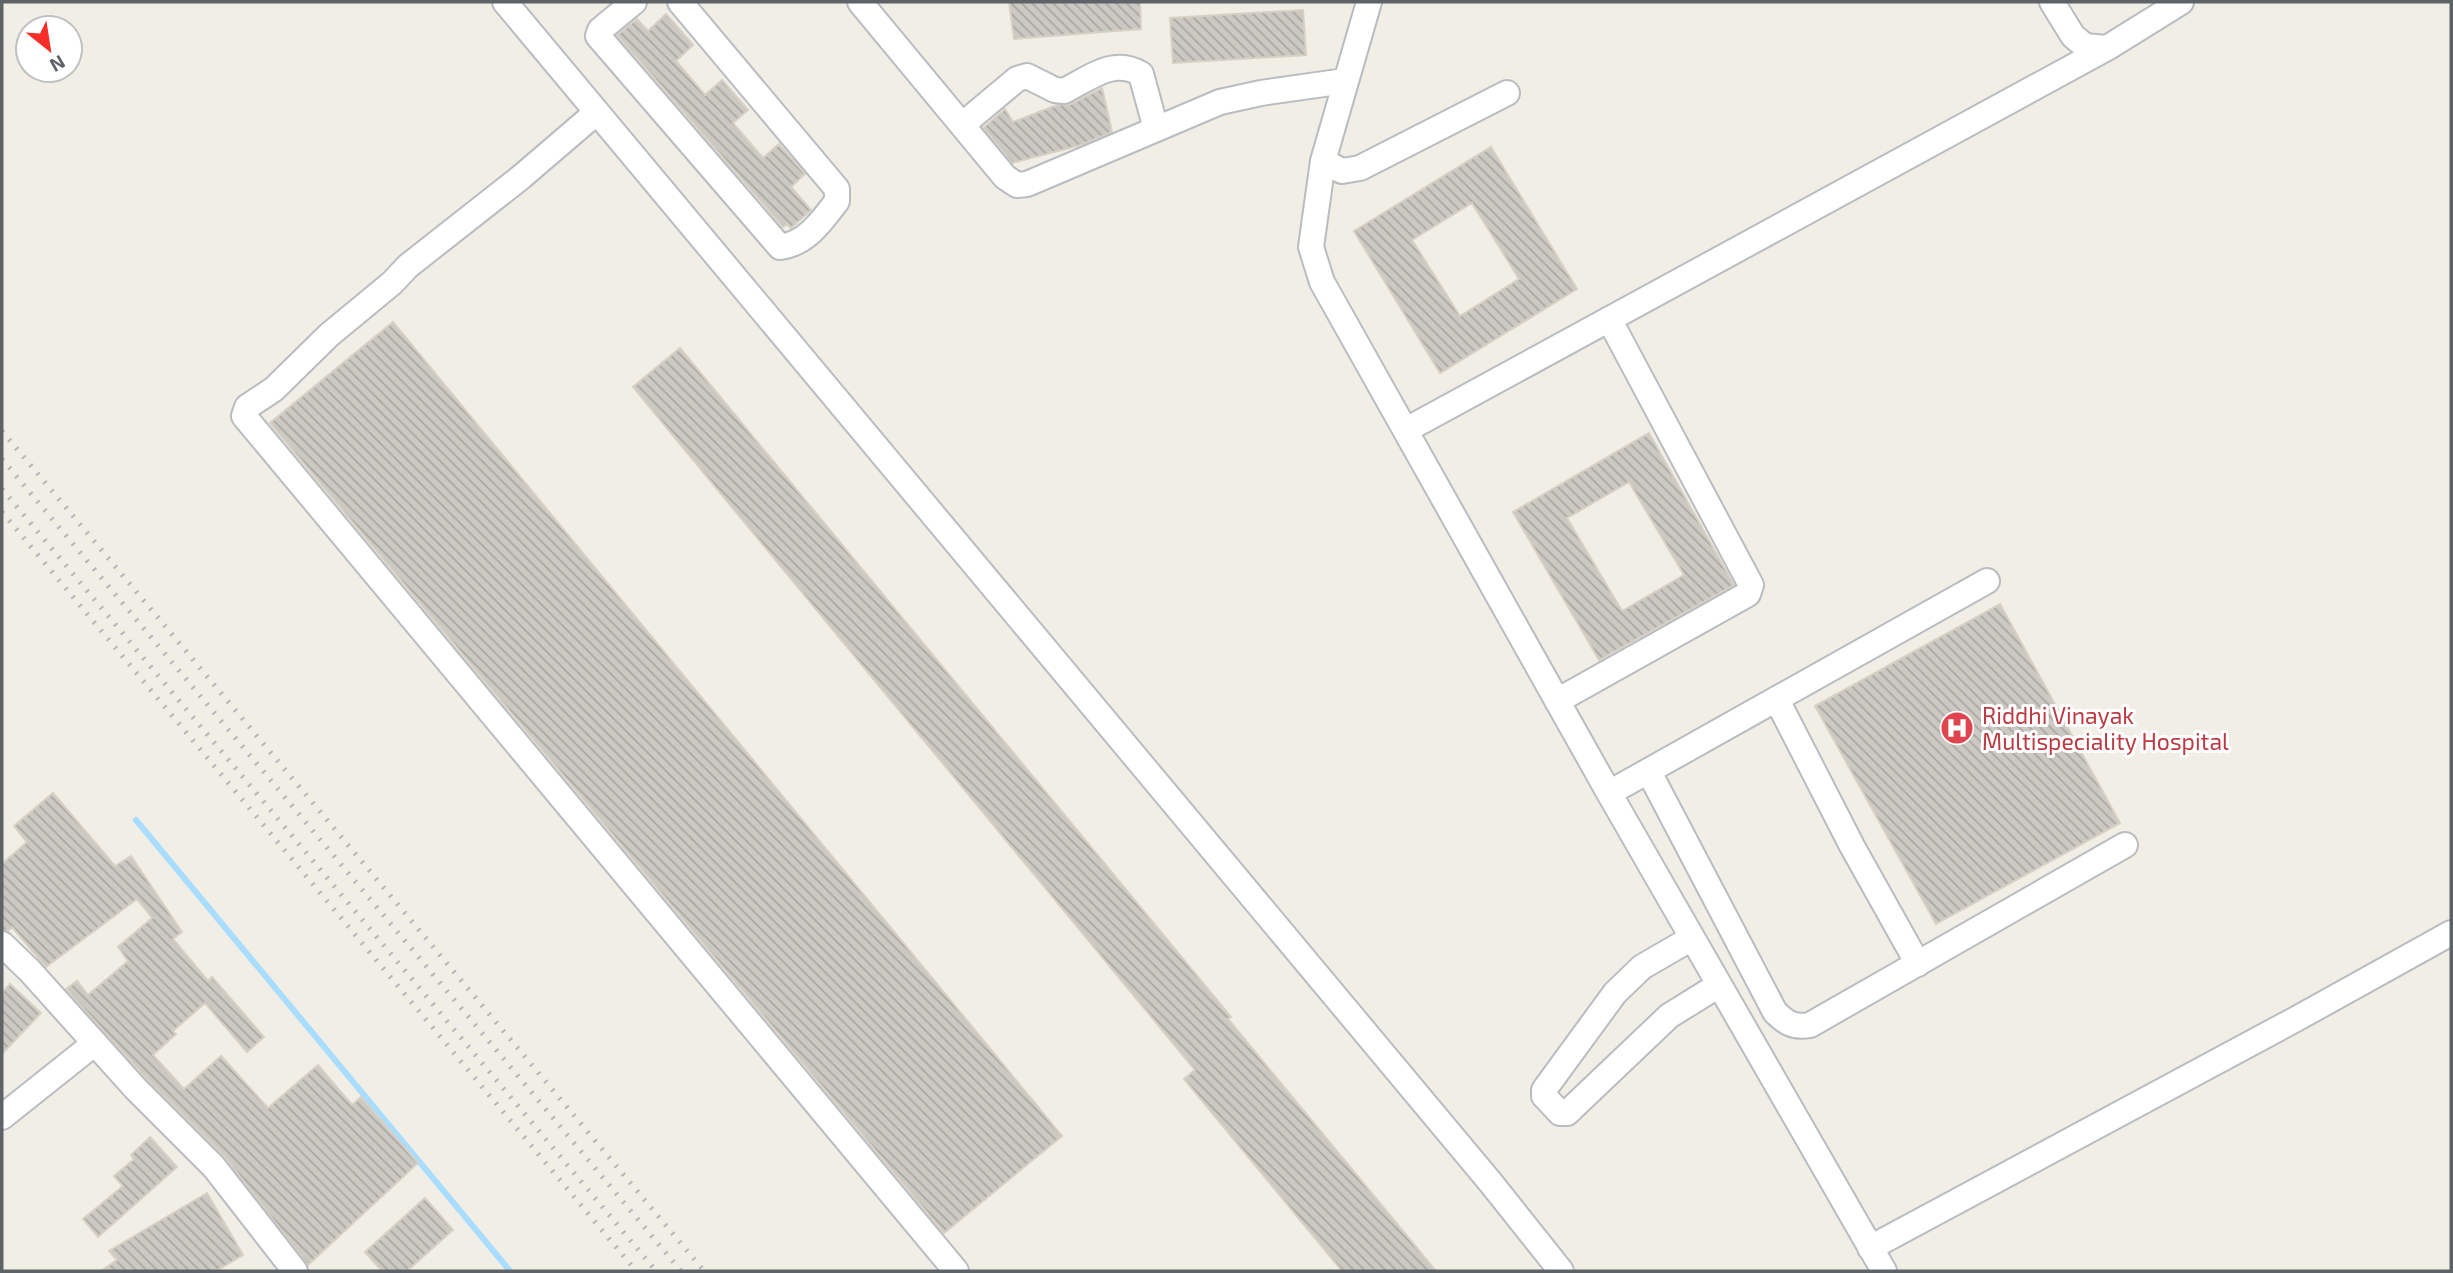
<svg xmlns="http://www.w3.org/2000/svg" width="2453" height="1273" viewBox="0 0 2453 1273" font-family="'Exo 2',sans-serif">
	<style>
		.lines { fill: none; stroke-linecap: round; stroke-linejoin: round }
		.stream { stroke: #a9ddff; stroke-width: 6 }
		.building { fill: url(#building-back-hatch); stroke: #d7d0c4; stroke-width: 2; fill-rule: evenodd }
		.minor-casing { stroke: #b9bcc1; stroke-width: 28 }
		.minor { stroke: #fff; stroke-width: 24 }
		.rail { stroke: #b5b6b7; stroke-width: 5; stroke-dasharray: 2 9; stroke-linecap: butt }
		.labels { text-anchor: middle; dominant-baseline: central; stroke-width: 6; stroke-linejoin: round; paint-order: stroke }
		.health-label { font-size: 23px; fill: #be3a42; stroke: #fff; text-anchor: start }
	</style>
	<defs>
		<pattern id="building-back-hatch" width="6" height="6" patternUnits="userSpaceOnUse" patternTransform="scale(1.75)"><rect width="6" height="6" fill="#ccc9c3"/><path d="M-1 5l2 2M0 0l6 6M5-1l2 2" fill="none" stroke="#a9a7a2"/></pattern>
	</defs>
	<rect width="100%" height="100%" fill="#f1eee6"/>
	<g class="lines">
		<path class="stream" d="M 136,820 L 510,1271"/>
	</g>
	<path class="building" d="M 1009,2 L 1140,2 L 1141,29 L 1014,39 Z
		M 1303,10 L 1306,55 L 1173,63 L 1170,18 Z
		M 666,14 L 693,45 L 676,61 L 705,95 L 722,80 L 748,110 L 733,123 L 763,158 L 779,144 L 805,174 L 791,187 L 811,210 L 791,228 L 787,224 L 783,227 L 617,35 L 637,19 L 648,31 Z
		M 1102,88 L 1112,132 L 1081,145 L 1012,163 L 983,128 L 1005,109 L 1013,122 L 1057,105 L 1071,104 Z
		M 1491,147 L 1577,289 L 1440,373 L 1354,231 ZM 1472,203 L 1519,279 L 1460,316 L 1412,240 Z
		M 393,322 L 1062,1136 L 944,1233 L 270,423 Z
		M 680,348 L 1231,1017 L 1228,1019 L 1436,1271 L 1342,1271 L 1184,1079 L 1195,1070 L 633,387 Z
		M 1649,433 L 1734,585 L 1599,660 L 1513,512 ZM 1629,482 L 1684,575 L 1622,611 L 1567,518 Z
		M 2000,604 L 2120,823 L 1936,924 L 1815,706 Z
		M 53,793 L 115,866 L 131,856 L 182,932 L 173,939 L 208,981 L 212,977 L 264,1037 L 247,1052 L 205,1003 L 173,1031 L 176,1034 L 153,1055 L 184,1089 L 221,1056 L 268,1108 L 318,1065 L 352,1105 L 361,1097 L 418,1163 L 308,1265 L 225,1157 L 146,1078 L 66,989 L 77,981 L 88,995 L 128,961 L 118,947 L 152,918 L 137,899 L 46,967 L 12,927 L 8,931 L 2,930 L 2,864 L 27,842 L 14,826 Z
		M 10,984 L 41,1013 L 2,1054 L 2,993 Z
		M 150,1137 L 177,1167 L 98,1237 L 83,1219 L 123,1186 L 114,1176 L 134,1159 L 131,1155 Z
		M 207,1193 L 243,1255 L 216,1271 L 101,1271 L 117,1260 L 109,1251 Z
		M 425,1198 L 453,1230 L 407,1271 L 382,1271 L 365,1252 Z"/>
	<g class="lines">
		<defs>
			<path id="minor" d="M 505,2 L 1491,1183 L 1561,1271
				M 634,2 L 600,30 L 598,36 L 780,247 C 806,244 822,221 837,201 L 837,189 L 680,2
				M 860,2 L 1005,177 L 1017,185 L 1027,184 L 1220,102 L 1261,93 L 1345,81
				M 1369,2 L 1323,161 L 1311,247 L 1322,282 L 1609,793 L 1884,1271
				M 2052,2 L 2073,36 L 2085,46 L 2107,48 L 2181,2
				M 597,112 L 520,178 L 408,266 L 392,283 L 329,335 L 274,389 L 247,407 L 244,416 L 956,1271
				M 962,125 L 1017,79 L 1027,76 L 1055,90 L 1064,91 C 1090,78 1114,57 1141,74 L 1156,129
				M 1323,161 L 1342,171 L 1360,168 L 1507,93
				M 1406,430 L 2107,48
				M 1777,700 L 1852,846 L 1918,964
				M 1557,701 L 1748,594 L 1751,585 L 1609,319
				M 1649,772 L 1775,1012 C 1786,1023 1794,1028 1810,1025 L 2125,845
				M 1609,793 L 1987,581
				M 1692,938 L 1642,967 L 1615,993 L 1544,1090 L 1544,1096 L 1560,1113 L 1567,1113 L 1669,1016 L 1719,985
				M 2,944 L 30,971 L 135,1088 L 214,1167 L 295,1271
				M 2,1117 L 95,1043
				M 1870,1248 L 2296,1019 L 2451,933"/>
		</defs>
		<use href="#minor" class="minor-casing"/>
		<use href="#minor" class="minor"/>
		<path class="rail" d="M 2,431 L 704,1271
			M 2,459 L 681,1271
			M 2,489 L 656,1271
			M 2,512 L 636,1271"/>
	</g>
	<defs>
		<symbol id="hospital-disc" viewBox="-11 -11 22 22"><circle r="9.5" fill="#e0444e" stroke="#fff"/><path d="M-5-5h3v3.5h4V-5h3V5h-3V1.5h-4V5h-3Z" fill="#fff"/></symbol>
	</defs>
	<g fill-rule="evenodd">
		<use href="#hospital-disc" x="1938" y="709" width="38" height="38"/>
	</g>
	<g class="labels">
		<g class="health-label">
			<text x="1982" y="715">Riddhi Vinayak<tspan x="1982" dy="26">Multispeciality Hospital</tspan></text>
		</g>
	</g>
	<rect width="2453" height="1273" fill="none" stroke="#5e6368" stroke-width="7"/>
	<g transform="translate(49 49) rotate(150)"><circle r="33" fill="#ffffff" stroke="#bfc1c3" stroke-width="2"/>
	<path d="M0-5L12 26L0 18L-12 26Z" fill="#f72e26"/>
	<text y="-10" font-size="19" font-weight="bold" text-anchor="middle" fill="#5e6368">N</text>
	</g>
</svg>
